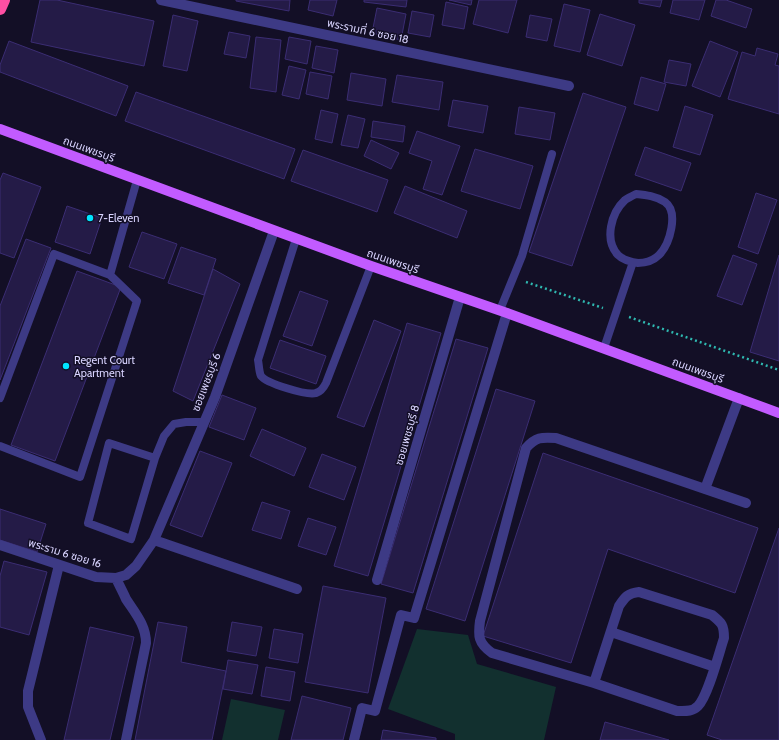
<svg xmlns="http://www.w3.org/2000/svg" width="779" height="740" viewBox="0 0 779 740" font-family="Cabin,'Noto Sans Thai',sans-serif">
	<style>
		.green { fill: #12302f }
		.building { fill: #241b47; stroke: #3b2d73 }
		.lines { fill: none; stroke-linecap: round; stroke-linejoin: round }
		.path { stroke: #2fb8b0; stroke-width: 2.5; stroke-dasharray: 2 3; stroke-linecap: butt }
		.service { stroke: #3d3a85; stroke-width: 8 }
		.minor { stroke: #3d3a85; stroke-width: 10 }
		.primary { stroke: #c25bff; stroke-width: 10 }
		.motorway { stroke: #ff4fa3; stroke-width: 12 }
		.poi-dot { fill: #00e5ff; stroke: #130f26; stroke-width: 1.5 }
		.labels { text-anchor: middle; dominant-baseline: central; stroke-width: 3; stroke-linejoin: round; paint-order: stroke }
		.street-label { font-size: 11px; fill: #d9d4ff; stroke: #130f26 }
		.poi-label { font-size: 11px; fill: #d9d4ff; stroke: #130f26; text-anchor: start }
	</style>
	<rect width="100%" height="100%" fill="#130f26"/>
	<path class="green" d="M 417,629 L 468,635 L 477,664 L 556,687 L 544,740 L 455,740 L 455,734 L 388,709 Z
		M 231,699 L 285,710 L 278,740 L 222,740 Z"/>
	<path class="building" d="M 40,0 L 57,0 L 154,21 L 144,66 L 31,42 Z
		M 236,0 L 290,0 L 289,11 L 236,1 Z
		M 310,0 L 337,0 L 333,16 L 308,10 Z
		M 364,0 L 407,0 L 406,7 L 364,2 Z
		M 449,0 L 472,0 L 471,5 Z
		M 479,0 L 517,0 L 508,33 L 473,24 Z
		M 639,0 L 662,0 L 660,7 L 639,3 Z
		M 673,0 L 705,0 L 699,20 L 670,13 Z
		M 716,0 L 726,0 L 752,9 L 746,28 L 711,16 Z
		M 446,2 L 468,7 L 464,29 L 442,25 Z
		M 564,4 L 590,10 L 580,52 L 554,46 Z
		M 377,8 L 406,14 L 401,40 L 372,33 Z
		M 412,11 L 434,15 L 430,37 L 408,33 Z
		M 600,14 L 635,25 L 622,66 L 587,55 Z
		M 173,15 L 198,21 L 187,71 L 163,66 Z
		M 530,15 L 552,19 L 547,41 L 526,37 Z
		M 229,32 L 250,36 L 246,58 L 224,54 Z
		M 256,37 L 281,40 L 276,92 L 250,88 Z
		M 289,37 L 311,41 L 307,64 L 285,59 Z
		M 9,41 L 128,86 L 116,116 L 0,72 L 0,65 Z
		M 710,41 L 738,52 L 720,97 L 692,86 Z
		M 316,46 L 338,50 L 334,73 L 312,68 Z
		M 757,48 L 778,54 L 775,65 L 779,66 L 779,114 L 728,99 L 742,52 L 755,56 Z
		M 669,60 L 691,64 L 686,86 L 664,82 Z
		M 289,66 L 306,70 L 299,99 L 282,95 Z
		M 310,72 L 332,76 L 328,99 L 306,94 Z
		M 351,73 L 386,79 L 382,106 L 347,100 Z
		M 397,75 L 443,82 L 439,110 L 392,102 Z
		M 641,77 L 666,84 L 658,111 L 634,104 Z
		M 136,92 L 295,149 L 284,179 L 125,121 Z
		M 583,93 L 626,107 L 572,266 L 529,252 Z
		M 453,100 L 488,106 L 483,133 L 448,126 Z
		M 685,106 L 713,115 L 700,155 L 673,147 Z
		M 519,107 L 555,113 L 550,140 L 515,134 Z
		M 321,110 L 338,114 L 332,143 L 315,139 Z
		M 348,115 L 365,119 L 358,148 L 341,145 Z
		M 373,121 L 405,126 L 403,142 L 371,137 Z
		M 417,131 L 460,146 L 442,195 L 423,189 L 432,161 L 409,153 Z
		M 371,140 L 399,153 L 391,169 L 364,156 Z
		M 645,147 L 691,163 L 681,191 L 635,175 Z
		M 475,149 L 533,166 L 520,209 L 461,191 Z
		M 303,150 L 388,180 L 377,212 L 291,181 Z
		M 3,173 L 41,187 L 14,258 L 0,253 L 0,180 Z
		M 405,186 L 467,211 L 457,238 L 394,213 Z
		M 756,193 L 777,200 L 758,254 L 738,247 Z
		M 67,206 L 102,218 L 90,254 L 55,242 Z
		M 142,232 L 177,244 L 164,279 L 129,267 Z
		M 26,239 L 51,248 L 0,380 L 0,306 Z
		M 181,247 L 216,259 L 204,295 L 168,283 Z
		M 733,255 L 757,264 L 742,305 L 717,296 Z
		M 779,255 L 779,361 L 750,352 Z
		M 213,269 L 240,284 L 193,401 L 173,391 Z
		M 77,271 L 121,287 L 55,461 L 11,445 Z
		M 300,291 L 328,301 L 312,346 L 283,336 Z
		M 374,320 L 401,331 L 364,427 L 337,417 Z
		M 407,323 L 441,333 L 368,576 L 334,566 Z
		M 456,339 L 488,348 L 413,593 L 381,584 Z
		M 280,340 L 326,356 L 316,384 L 270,368 Z
		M 496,389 L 535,401 L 465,621 L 426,609 Z
		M 222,395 L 256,408 L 244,440 L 209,427 Z
		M 262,429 L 306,448 L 294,476 L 250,456 Z
		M 200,451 L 232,463 L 202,537 L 170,525 Z
		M 543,453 L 758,528 L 735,593 L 608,549 L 571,663 L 483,636 Z
		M 322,454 L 356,467 L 344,500 L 309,487 Z
		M 262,502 L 290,511 L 281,539 L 252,530 Z
		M 0,509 L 46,524 L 37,552 L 0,540 Z
		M 308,518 L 336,527 L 326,555 L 298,546 Z
		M 779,528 L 779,740 L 722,740 L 707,735 Z
		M 4,561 L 47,572 L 29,635 L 0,627 L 0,576 Z
		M 323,586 L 386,598 L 368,693 L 305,682 Z
		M 158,622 L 187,627 L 181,662 L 226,671 L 212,740 L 135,740 Z
		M 232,622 L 262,627 L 256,656 L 227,651 Z
		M 90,627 L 134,637 L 110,740 L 64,740 Z
		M 274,629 L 303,634 L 298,663 L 269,658 Z
		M 228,660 L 258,665 L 252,694 L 223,689 Z
		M 266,667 L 295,672 L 290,701 L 261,696 Z
		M 302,696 L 351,708 L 343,740 L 291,740 Z
		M 605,722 L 669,740 L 600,740 Z
		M 383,730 L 436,738 L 436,740 L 381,740 Z"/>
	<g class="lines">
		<path class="path" d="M 526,282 L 603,308
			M 629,317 L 779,370"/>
		<path class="service" d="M 636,194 C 646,195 656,196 665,202 C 679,212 670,244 659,255 C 653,261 646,263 638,263 C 631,262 623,260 618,255 C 604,240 611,213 625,200 C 628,198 632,196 636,194 Z
			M 296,239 L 258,360 C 259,365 259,372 261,376 C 266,383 307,396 316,393 C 320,392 324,387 326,383 L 371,266
			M 110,275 L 137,180
			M 500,310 L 522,256 L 552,154
			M 604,348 L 633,262
			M 0,398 L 54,254 L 110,275 L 137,301 L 80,477 L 0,446
			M 155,458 L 109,443 L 88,523 L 131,539 L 155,458 L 164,436 L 174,424 L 186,422 L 203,422"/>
		<path class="minor" d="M 161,0 L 569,86
			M 705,489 L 739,398
			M 154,540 L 297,589
			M 0,545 L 96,577 L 116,578 L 126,575 L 136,566 L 154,540 L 215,397 L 274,231
			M 116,578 C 119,585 123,592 126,599 C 135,613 146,625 146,643 L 126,740
			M 377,580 L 460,297
			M 611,632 L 715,667
			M 594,683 L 619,606 C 625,597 628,593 639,592 L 712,615 C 722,623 724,625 724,638 C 719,653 708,696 698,706 C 692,712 685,711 677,711 L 594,683 L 492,653 C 478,643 478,636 480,621 L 526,448 C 536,437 541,437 556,438 L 746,503
			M 41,740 L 28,707 L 28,691 L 59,565
			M 354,740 L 362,708 L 375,711 L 401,615 L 414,618 L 507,313"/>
		<path class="primary" d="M 0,129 L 371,266 L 507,313 L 779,413"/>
		<path class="motorway" d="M 0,9 L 4,0"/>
	</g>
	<g class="poi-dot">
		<circle cx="90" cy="218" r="4"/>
		<circle cx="66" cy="366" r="4"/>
	</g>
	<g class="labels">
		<g class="street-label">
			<text transform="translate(368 31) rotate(12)">พระรามที่ 6 ซอย 18</text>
			<text transform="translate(89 149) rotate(20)">ถนนเพชรบุรี</text>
			<text transform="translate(393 261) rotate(19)">ถนนเพชรบุรี</text>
			<text transform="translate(698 370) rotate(20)">ถนนเพชรบุรี</text>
			<text transform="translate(206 382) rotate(-69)">ซอยเพชรบุรี 6</text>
			<text transform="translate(407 435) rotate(-74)">ซอยเพชรบุรี 8</text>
			<text transform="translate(65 553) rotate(17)">พระราม 6 ซอย 16</text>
		</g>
		<g class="poi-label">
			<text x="98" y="218">7-Eleven</text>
			<text x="74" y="360">Regent Court<tspan x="74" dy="13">Apartment</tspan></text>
		</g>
	</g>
</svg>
